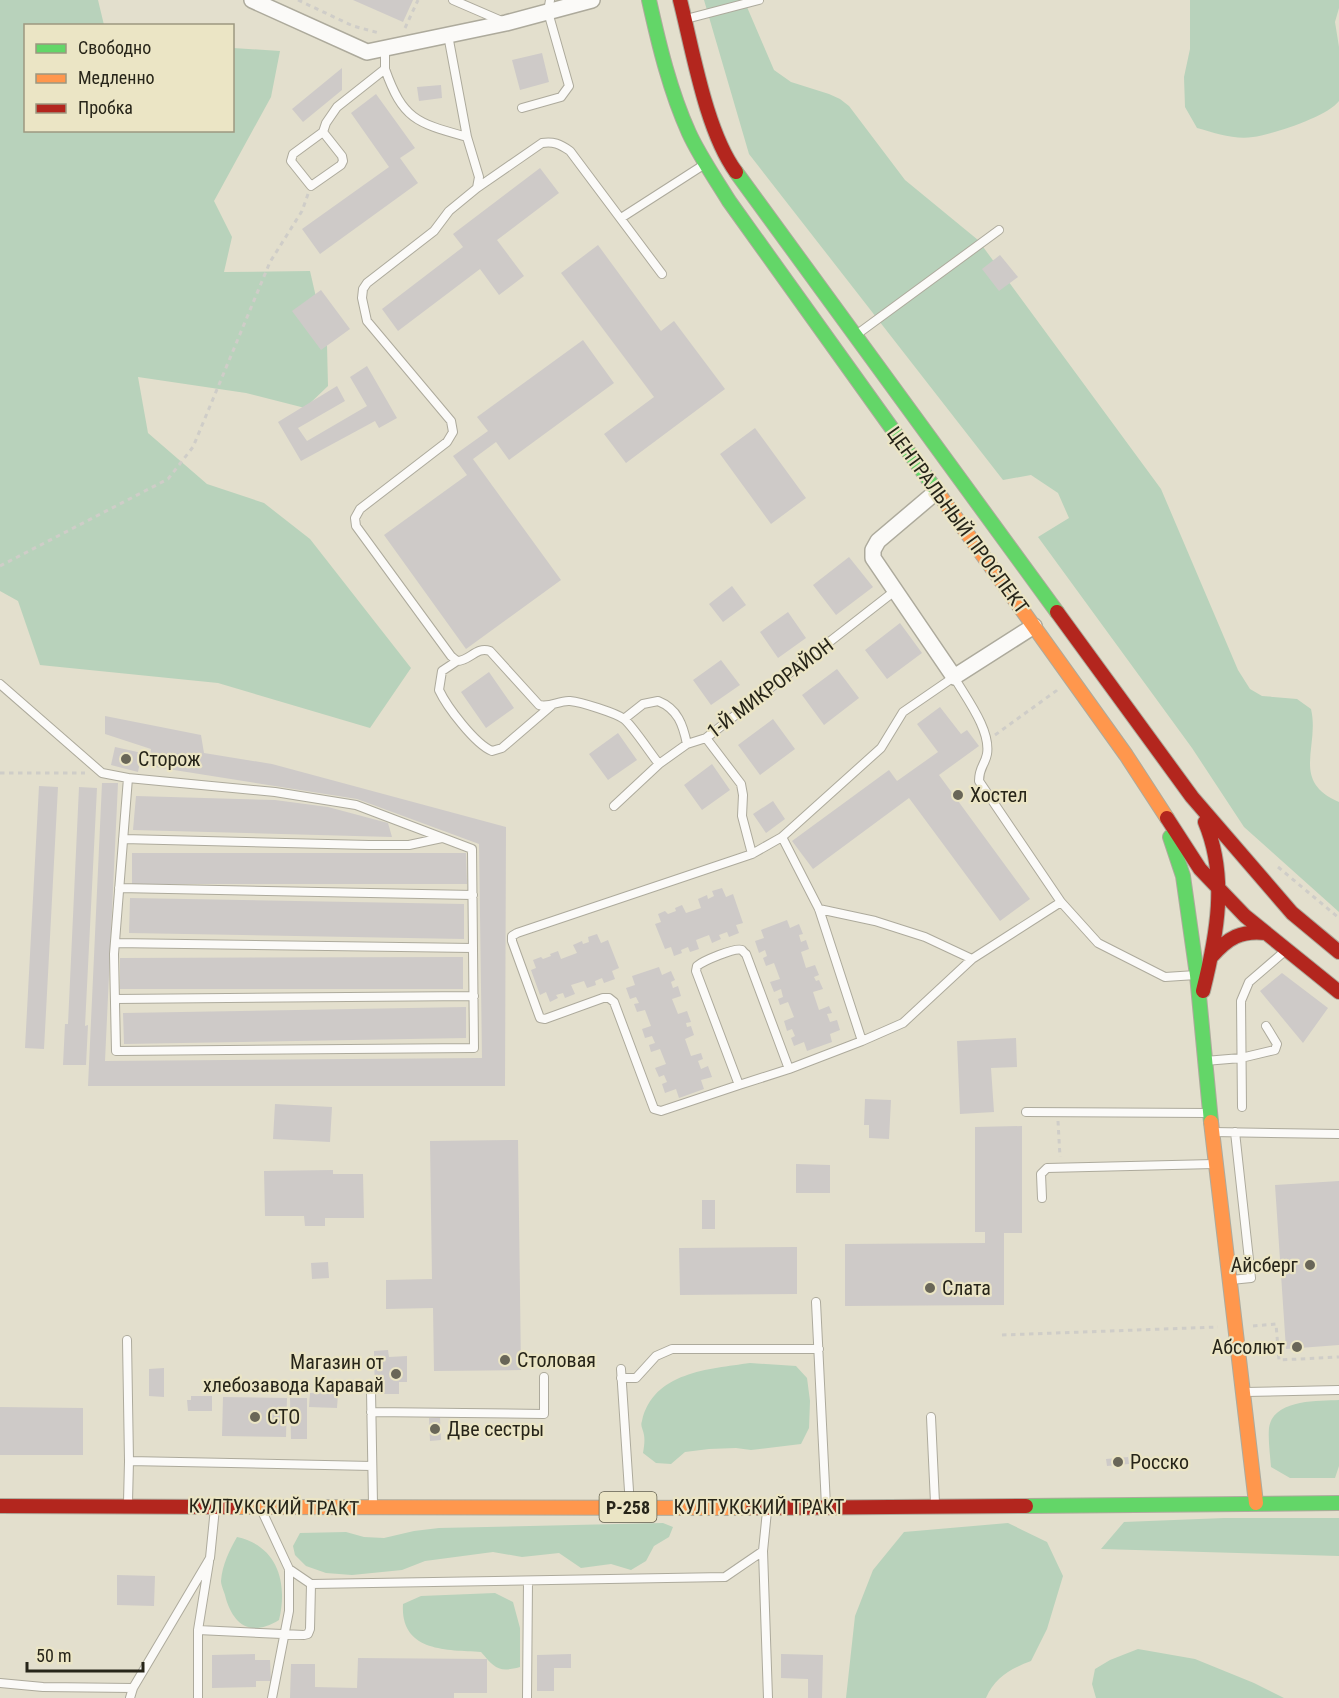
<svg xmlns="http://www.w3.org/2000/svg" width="1339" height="1698" viewBox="0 0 1339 1698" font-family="'Roboto Condensed',sans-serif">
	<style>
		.green { fill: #b8d2bb }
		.building { fill: #cecac8 }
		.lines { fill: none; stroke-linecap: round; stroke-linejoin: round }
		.lane-casing { stroke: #adaa9c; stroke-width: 10 }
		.street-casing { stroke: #adaa9c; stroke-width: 18 }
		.fast-casing { stroke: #adaa9c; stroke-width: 16 }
		.slow-casing { stroke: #adaa9c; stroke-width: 16 }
		.jam-casing { stroke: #adaa9c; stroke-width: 16 }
		.path { stroke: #cfcdc8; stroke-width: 3; stroke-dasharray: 4.5 4.5; stroke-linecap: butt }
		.lane { stroke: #fbfaf8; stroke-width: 8 }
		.street { stroke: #fbfaf8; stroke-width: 15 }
		.fast { stroke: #63d668; stroke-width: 14 }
		.slow { stroke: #ff974d; stroke-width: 14 }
		.jam { stroke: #b3261e; stroke-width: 14 }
		.poi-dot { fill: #696658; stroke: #ebe5c5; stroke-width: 2 }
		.labels { text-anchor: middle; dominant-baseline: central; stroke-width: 4.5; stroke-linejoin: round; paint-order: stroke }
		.shield { fill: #ebe5c5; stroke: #625f4d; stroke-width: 1.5 }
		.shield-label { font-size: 18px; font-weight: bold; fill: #272519 }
		.street-label { font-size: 20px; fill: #272519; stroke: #ebe5c5 }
		.poi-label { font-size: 20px; fill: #272519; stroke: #ebe5c5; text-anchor: start }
	</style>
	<rect width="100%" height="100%" fill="#e3dfcd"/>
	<path class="green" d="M 0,0 L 98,0 L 104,25 L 26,26 L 26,130 L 232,130 L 233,48 L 280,51 L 271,97 L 214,201 L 232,237 L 224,272 L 310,271 L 327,345 L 328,386 L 305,408 L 246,393 L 138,377 L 148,433 L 207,484 L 264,503 L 310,539 L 411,668 L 370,728 L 218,683 L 40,665 L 18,601 L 0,591 Z
		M 704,0 L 744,0 L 774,70 L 791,82 L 829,94 L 840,99 L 849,106 L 905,180 L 978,240 L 1161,489 L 1238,670 L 1250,689 L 1262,696 L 1297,699 L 1311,709 C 1320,747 1290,781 1339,802 L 1339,912 L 1244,827 L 1192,748 L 1038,537 L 1069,518 L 1058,493 L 1031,475 L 1003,480 L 749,154 Z
		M 1190,0 L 1339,0 L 1339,8 L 1335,22 L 1339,47 L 1339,101 C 1327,117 1273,134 1253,137 C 1235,140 1215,133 1197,128 L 1185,107 L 1184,77 L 1190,49 Z
		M 750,1363 L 796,1366 L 807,1378 L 810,1401 L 809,1428 L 801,1444 L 751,1450 L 736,1448 L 709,1449 L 685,1452 L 671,1464 L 656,1463 L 643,1453 C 644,1447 645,1441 644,1435 C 643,1429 640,1426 642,1421 C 653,1372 709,1369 750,1363 Z
		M 1339,1400 L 1339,1466 L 1335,1478 L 1290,1478 L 1271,1467 C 1270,1454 1268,1440 1269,1428 C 1273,1399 1318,1401 1339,1400 Z
		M 1224,1518 L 1339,1518 L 1339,1556 L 1101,1549 L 1124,1522 Z
		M 663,1523 L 673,1527 L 669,1537 L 654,1546 L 646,1561 L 631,1570 L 611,1564 L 581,1568 L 559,1553 L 522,1557 L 493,1552 L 425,1561 L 402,1570 L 352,1575 L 326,1573 L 306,1566 L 295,1555 L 293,1546 L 300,1533 L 346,1532 L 364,1537 L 384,1538 L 414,1531 L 439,1528 Z
		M 1008,1523 L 1047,1542 L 1063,1576 L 1047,1629 L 1031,1661 C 1010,1669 995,1677 986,1698 L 846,1698 L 855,1616 L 873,1570 L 904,1532 Z
		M 237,1537 C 278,1546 288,1583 279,1620 C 253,1636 235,1628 226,1599 C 225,1593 221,1586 221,1581 C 222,1565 230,1549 237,1537 Z
		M 495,1593 L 513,1602 L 520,1628 L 520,1667 C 498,1673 495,1668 481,1652 C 446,1650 400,1652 403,1604 L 421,1596 Z
		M 1138,1649 L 1195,1659 L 1254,1683 L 1284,1698 L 1096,1698 L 1092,1684 L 1095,1669 L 1110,1660 Z"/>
	<path class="building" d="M 353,0 L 413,0 L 403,22 Z
		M 542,53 L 549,82 L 520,90 L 512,60 Z
		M 342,68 L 342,90 L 303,122 L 292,109 Z
		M 441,85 L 442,98 L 419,101 L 417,87 Z
		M 376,94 L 415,148 L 400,158 L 418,183 L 320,254 L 302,229 L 389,167 L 351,113 Z
		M 540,168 L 559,193 L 497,240 L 524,276 L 499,295 L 480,269 L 398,331 L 382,309 L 463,247 L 453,234 Z
		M 598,245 L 661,331 L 674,321 L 725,389 L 626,463 L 604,434 L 654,397 L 561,273 Z
		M 1000,255 L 1018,277 L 999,291 L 982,269 Z
		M 321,290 L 350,329 L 321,350 L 292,311 Z
		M 583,340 L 614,383 L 509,460 L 496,442 L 473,459 L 561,580 L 466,649 L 384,535 L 467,475 L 453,456 L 488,431 L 477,417 Z
		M 367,366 L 397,418 L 379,428 L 375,421 L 301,461 L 278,422 L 337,386 L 345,401 L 298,428 L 307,441 L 367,406 L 350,377 Z
		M 755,428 L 806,498 L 771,524 L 720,454 Z
		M 849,557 L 873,587 L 836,615 L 813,585 Z
		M 732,586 L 746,605 L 723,622 L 709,604 Z
		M 788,612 L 806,638 L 778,658 L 760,632 Z
		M 900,623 L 922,653 L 887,679 L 865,650 Z
		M 721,660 L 740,685 L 711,705 L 693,680 Z
		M 837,669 L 859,698 L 824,725 L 802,695 Z
		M 489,672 L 514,708 L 486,728 L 461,692 Z
		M 940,707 L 961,734 L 967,730 L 979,746 L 939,775 L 1030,899 L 1000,921 L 909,798 L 813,869 L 792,841 L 889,770 L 897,781 L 938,752 L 917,724 Z
		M 105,716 L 201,735 L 204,753 L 272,764 L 506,827 L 505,1086 L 88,1086 L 102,783 L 118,783 L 105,1061 L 482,1058 L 479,844 L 357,799 L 149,766 L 151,749 L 105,734 Z
		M 773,719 L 795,749 L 760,775 L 738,745 Z
		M 618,733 L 637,760 L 608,780 L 589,754 Z
		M 115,747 L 142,753 L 138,772 L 111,765 Z
		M 712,764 L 730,790 L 702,810 L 684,785 Z
		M 39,786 L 58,787 L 44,1049 L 25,1048 Z
		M 79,787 L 97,788 L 85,1026 L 88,1025 L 86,1065 L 63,1065 L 65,1024 L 68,1024 Z
		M 136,796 L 275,800 L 328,807 L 388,823 L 392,837 L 133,830 Z
		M 773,801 L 785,819 L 766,833 L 753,814 Z
		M 132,853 L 466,853 L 467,884 L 132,884 Z
		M 722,888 L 726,897 L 733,894 L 743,923 L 736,925 L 739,933 L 729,937 L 727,932 L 719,935 L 721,939 L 712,943 L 709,935 L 696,940 L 699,949 L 690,952 L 688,947 L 681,950 L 682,953 L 674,956 L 671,947 L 665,949 L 655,924 L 661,922 L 658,914 L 665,911 L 668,914 L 676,911 L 675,908 L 682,905 L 686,913 L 701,908 L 698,899 L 707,895 L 708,899 L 714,896 L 712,891 Z
		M 130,898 L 464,904 L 464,939 L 129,933 Z
		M 787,920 L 790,928 L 799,924 L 803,934 L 799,935 L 801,942 L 806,940 L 809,949 L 801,952 L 806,968 L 815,965 L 819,975 L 814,977 L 816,981 L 819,980 L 823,989 L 813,992 L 819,1010 L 829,1006 L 832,1013 L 827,1014 L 830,1022 L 837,1020 L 840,1030 L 830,1034 L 832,1042 L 807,1051 L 804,1042 L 794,1046 L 791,1038 L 795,1036 L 792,1029 L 787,1031 L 784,1021 L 794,1017 L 788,1002 L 780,1005 L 778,999 L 783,997 L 781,989 L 774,992 L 770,982 L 780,979 L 774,963 L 766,966 L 763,958 L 767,956 L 765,950 L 759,953 L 755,941 L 764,938 L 761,930 Z
		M 597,934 L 601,943 L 608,940 L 619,968 L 612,971 L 615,979 L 604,983 L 602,978 L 595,981 L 596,985 L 587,988 L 584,981 L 571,985 L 575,994 L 565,998 L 563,993 L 556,995 L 558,998 L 550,1002 L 546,992 L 540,995 L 531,970 L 536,968 L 533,960 L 541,957 L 543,959 L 551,956 L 550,954 L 558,951 L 561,959 L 577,953 L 573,945 L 582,941 L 583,944 L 589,942 L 588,937 Z
		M 463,957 L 463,989 L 120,989 L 120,958 Z
		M 659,967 L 662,975 L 671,971 L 675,980 L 671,982 L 673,988 L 678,986 L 681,996 L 672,999 L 678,1014 L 687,1011 L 691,1022 L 686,1023 L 687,1027 L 691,1026 L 694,1035 L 685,1039 L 691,1056 L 701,1053 L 703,1059 L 698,1061 L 701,1069 L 708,1066 L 712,1077 L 701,1080 L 704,1089 L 679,1098 L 676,1089 L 665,1093 L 662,1084 L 667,1082 L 664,1075 L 659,1077 L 655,1068 L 666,1064 L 660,1049 L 651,1052 L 649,1045 L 655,1043 L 652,1036 L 645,1038 L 642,1029 L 651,1026 L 645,1010 L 637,1012 L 634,1004 L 639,1003 L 636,997 L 630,999 L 626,988 L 635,985 L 632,976 Z
		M 1282,973 L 1328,1008 L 1303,1043 L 1260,991 Z
		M 466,1007 L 466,1038 L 124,1044 L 123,1013 Z
		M 1016,1038 L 1017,1067 L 991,1068 L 994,1112 L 960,1114 L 957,1041 Z
		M 865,1099 L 891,1100 L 889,1139 L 869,1138 L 869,1125 L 864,1125 Z
		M 275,1104 L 332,1107 L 330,1142 L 273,1139 Z
		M 1022,1126 L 1022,1233 L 1004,1233 L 1004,1305 L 845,1306 L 845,1244 L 985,1243 L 985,1232 L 975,1232 L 975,1127 Z
		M 518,1140 L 521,1370 L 434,1371 L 433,1308 L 386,1309 L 386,1280 L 432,1279 L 430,1141 Z
		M 796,1164 L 830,1165 L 830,1193 L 796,1193 Z
		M 333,1170 L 333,1174 L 363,1174 L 364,1218 L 325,1218 L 325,1226 L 305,1226 L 304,1216 L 265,1216 L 264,1171 Z
		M 1339,1181 L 1339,1345 L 1286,1349 L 1275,1185 Z
		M 702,1200 L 715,1200 L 715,1229 L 702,1229 Z
		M 797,1247 L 797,1294 L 680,1295 L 679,1248 Z
		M 328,1262 L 329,1278 L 312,1279 L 311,1263 Z
		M 388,1350 L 389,1357 L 407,1356 L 407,1382 L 399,1382 L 399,1394 L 375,1394 L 374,1351 Z
		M 164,1368 L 164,1397 L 149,1396 L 149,1369 Z
		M 310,1393 L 338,1394 L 337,1408 L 309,1407 Z
		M 191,1396 L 212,1396 L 212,1411 L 188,1411 L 187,1400 L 191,1400 Z
		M 223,1397 L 287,1398 L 286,1437 L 222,1436 Z
		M 290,1398 L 307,1398 L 307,1439 L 291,1439 Z
		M 0,1407 L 83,1408 L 83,1455 L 0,1455 Z
		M 440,1417 L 441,1440 L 430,1441 L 429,1418 Z
		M 1128,1457 L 1129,1464 L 1107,1466 L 1106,1459 Z
		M 117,1575 L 155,1576 L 154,1606 L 117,1605 Z
		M 255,1654 L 255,1660 L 270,1660 L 271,1681 L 256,1681 L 256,1687 L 212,1688 L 212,1655 Z
		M 571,1654 L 571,1668 L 554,1668 L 554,1691 L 537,1691 L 537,1655 Z
		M 781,1654 L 823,1655 L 822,1698 L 808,1698 L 808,1679 L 781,1678 Z
		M 358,1658 L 487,1659 L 487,1693 L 454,1693 L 454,1698 L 290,1698 L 291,1664 L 315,1664 L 315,1687 L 357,1688 Z"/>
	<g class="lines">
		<defs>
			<path id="lane" d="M 453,0 L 504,22
				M 686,19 L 759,0
				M 448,35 L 467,137
				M 385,69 C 403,120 417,123 467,137 L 479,177 L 477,188 L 449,211 L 434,231 L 367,283 L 363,289 L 362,298 L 367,321 L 451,421 L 453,432 L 447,442 L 360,509 L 355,518 L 356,526 L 451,656 L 457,661 C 470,661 476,646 490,651 L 539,705 C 551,708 559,700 570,701 C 581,702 616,713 624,719 C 632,725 651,754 659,764
				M 522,108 L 561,97 L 569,86 L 548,12 L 550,0
				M 323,132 L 342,156 L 343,161 L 341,165 L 311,186 L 291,161 L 293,154 L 323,132 L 326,123 L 337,107 L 385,69 L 385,48
				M 477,188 L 542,143 C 553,141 560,144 570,151 L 662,274
				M 621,218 L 705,164
				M 856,335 L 999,230
				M 457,661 L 442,671 L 439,690 C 447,707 475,744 492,751 L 502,748 L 551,706
				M 0,684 L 102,773 L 128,778 L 114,954 L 116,1051 L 474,1048 L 472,849 L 356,805 L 275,792 L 128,778
				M 624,719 L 643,704 L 658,701 C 678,709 683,725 687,744 L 706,738 L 896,590
				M 706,738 L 741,784 L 743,795 L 742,816 L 752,854 L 517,933 L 512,936 L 512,941 L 540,1018 L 545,1019 L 603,998 L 609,998 L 614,1002 L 654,1109 L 661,1111 L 739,1085 L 696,971 L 697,966 C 703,961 735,947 742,950 C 743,951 744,953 746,954 L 789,1069
				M 614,806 L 659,764 L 687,744
				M 123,839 L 369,845 L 409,845 L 442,838
				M 752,854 L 782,837
				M 119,888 L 473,895
				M 819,909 L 875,921 L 925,937 L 972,959 L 1061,902
				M 115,943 L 473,948
				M 115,999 L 474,996
				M 862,1041 L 903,1023 L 972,959
				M 1205,1061 L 1241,1058 L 1275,1050 L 1277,1044 L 1266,1026
				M 739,1085 L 789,1069 L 862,1041 L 819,909 L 782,837 L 881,748 L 903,712 L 954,677 C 966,698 991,730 987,754 C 985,765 979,767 979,781 L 1061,902 L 1098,943 L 1165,977 L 1196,975
				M 1242,1107 L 1241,1001 L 1249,982 L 1285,951
				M 1026,1112 L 1207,1113
				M 1213,1132 L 1339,1134
				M 1042,1198 L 1041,1174 L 1047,1168 L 1214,1164
				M 1231,1280 L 1251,1278 L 1235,1132
				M 816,1302 L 826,1506
				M 127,1340 L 129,1461
				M 621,1369 L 630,1506
				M 621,1378 L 636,1378 L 656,1356 L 672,1349 L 819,1349
				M 371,1391 L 373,1504
				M 1245,1392 L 1339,1390
				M 371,1412 L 544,1414 L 544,1377
				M 931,1417 L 935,1503
				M 128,1502 L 129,1461 L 372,1466
				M 261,1509 L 289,1569 L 311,1584
				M 763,1551 L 768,1698
				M 198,1630 L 304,1635 L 308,1634 L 310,1629 L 311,1584 L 725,1577 L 763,1551 L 767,1511
				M 0,1683 L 43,1687 L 133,1688 L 210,1558 L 215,1508
				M 130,1698 L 133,1688
				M 198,1698 L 198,1630 L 209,1562
				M 272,1698 L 289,1611 L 289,1569
				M 527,1698 L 528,1581"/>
			<path id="street" d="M 252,0 L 367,52 L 506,23 L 592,0
				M 937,491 L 878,541 L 873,550 L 873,558 L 954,677 L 1034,626"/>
			<path id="fast" d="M 649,0 C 659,45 670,91 689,133 C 700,157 715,178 729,201 L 941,497
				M 736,172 L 1057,612
				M 1170,837 L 1183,876 L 1197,975 L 1211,1122
				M 1026,1506 L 1339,1503"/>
			<path id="slow" d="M 941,497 L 1126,755 L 1167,818
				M 1211,1122 L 1256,1503
				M 231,1507 L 753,1508"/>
			<path id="jam" d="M 680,0 C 693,51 706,131 736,172
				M 1057,612 L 1192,797 L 1292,913 L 1339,952
				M 1167,818 L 1200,869 L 1245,916 L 1339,992
				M 1212,956 C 1228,938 1241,930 1266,933
				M 1203,991 C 1217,935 1228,877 1205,822
				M 0,1506 L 231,1507
				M 753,1508 L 1026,1506"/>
		</defs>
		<use href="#lane" class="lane-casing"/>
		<use href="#street" class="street-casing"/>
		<use href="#fast" class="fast-casing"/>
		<use href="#slow" class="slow-casing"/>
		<use href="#jam" class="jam-casing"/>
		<path class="path" d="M 298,0 L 353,26 L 379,33
			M 405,28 L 418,0
			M 0,566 L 168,479 L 193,447 L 270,262 L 302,211 L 308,194
			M 995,735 L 1056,691 L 1057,693
			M 0,773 L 85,773
			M 1278,867 L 1339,918
			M 1058,1121 L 1060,1157
			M 1253,1326 L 1276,1324 L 1279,1360 L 1339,1357
			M 1002,1335 L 1218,1327"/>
		<use href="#lane" class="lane"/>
		<use href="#street" class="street"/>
		<use href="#fast" class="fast"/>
		<use href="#slow" class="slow"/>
		<use href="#jam" class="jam"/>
	</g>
	<g class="poi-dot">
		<circle cx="126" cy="759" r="6"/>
		<circle cx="958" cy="795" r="6"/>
		<circle cx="1310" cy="1265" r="6"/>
		<circle cx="930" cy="1288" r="6"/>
		<circle cx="1297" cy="1347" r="6"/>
		<circle cx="505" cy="1360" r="6"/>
		<circle cx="396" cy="1374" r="6"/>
		<circle cx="255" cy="1417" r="6"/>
		<circle cx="435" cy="1429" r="6"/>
		<circle cx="1118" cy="1462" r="6"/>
	</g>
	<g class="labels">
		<rect class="shield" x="599.5" y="1492" width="57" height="30" rx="4.5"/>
		<g class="shield-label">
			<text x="628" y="1507">Р-258</text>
		</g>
		<g class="street-label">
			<text transform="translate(958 520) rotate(54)">ЦЕНТРАЛЬНЫЙ ПРОСПЕКТ</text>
			<text transform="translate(770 688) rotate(-37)">1-Й МИКРОРАЙОН</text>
			<text transform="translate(274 1507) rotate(1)">КУЛТУКСКИЙ ТРАКТ</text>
			<text x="759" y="1507">КУЛТУКСКИЙ ТРАКТ</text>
		</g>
		<g class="poi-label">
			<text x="138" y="759">Сторож</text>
			<text x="970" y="795">Хостел</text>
			<text x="1298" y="1265" text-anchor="end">Айсберг</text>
			<text x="942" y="1288">Слата</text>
			<text x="1285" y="1347" text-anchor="end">Абсолют</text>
			<text x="517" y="1360">Столовая</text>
			<text x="384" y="1362" text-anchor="end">Магазин от<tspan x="384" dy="23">хлебозавода Каравай</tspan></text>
			<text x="267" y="1417">СТО</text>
			<text x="447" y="1429">Две сестры</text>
			<text x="1130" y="1462">Росско</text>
		</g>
	</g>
	<rect x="24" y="24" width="210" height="108" fill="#ebe5c5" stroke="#9d9880" stroke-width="1.5"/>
	<rect x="36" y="44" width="30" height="9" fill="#63d668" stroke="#9d9880" stroke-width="1.5"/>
	<text x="78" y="54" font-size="18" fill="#272519">Свободно</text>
	<rect x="36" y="74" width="30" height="9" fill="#ff974d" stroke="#9d9880" stroke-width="1.5"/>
	<text x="78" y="84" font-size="18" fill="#272519">Медленно</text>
	<rect x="36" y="104" width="30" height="9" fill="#b3261e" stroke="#9d9880" stroke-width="1.5"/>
	<text x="78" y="114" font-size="18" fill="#272519">Пробка</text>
	<path d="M27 1662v9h116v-9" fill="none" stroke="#272519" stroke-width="3"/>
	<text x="36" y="1662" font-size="18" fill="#272519" stroke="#ebe5c5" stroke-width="4.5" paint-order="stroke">50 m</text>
</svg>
